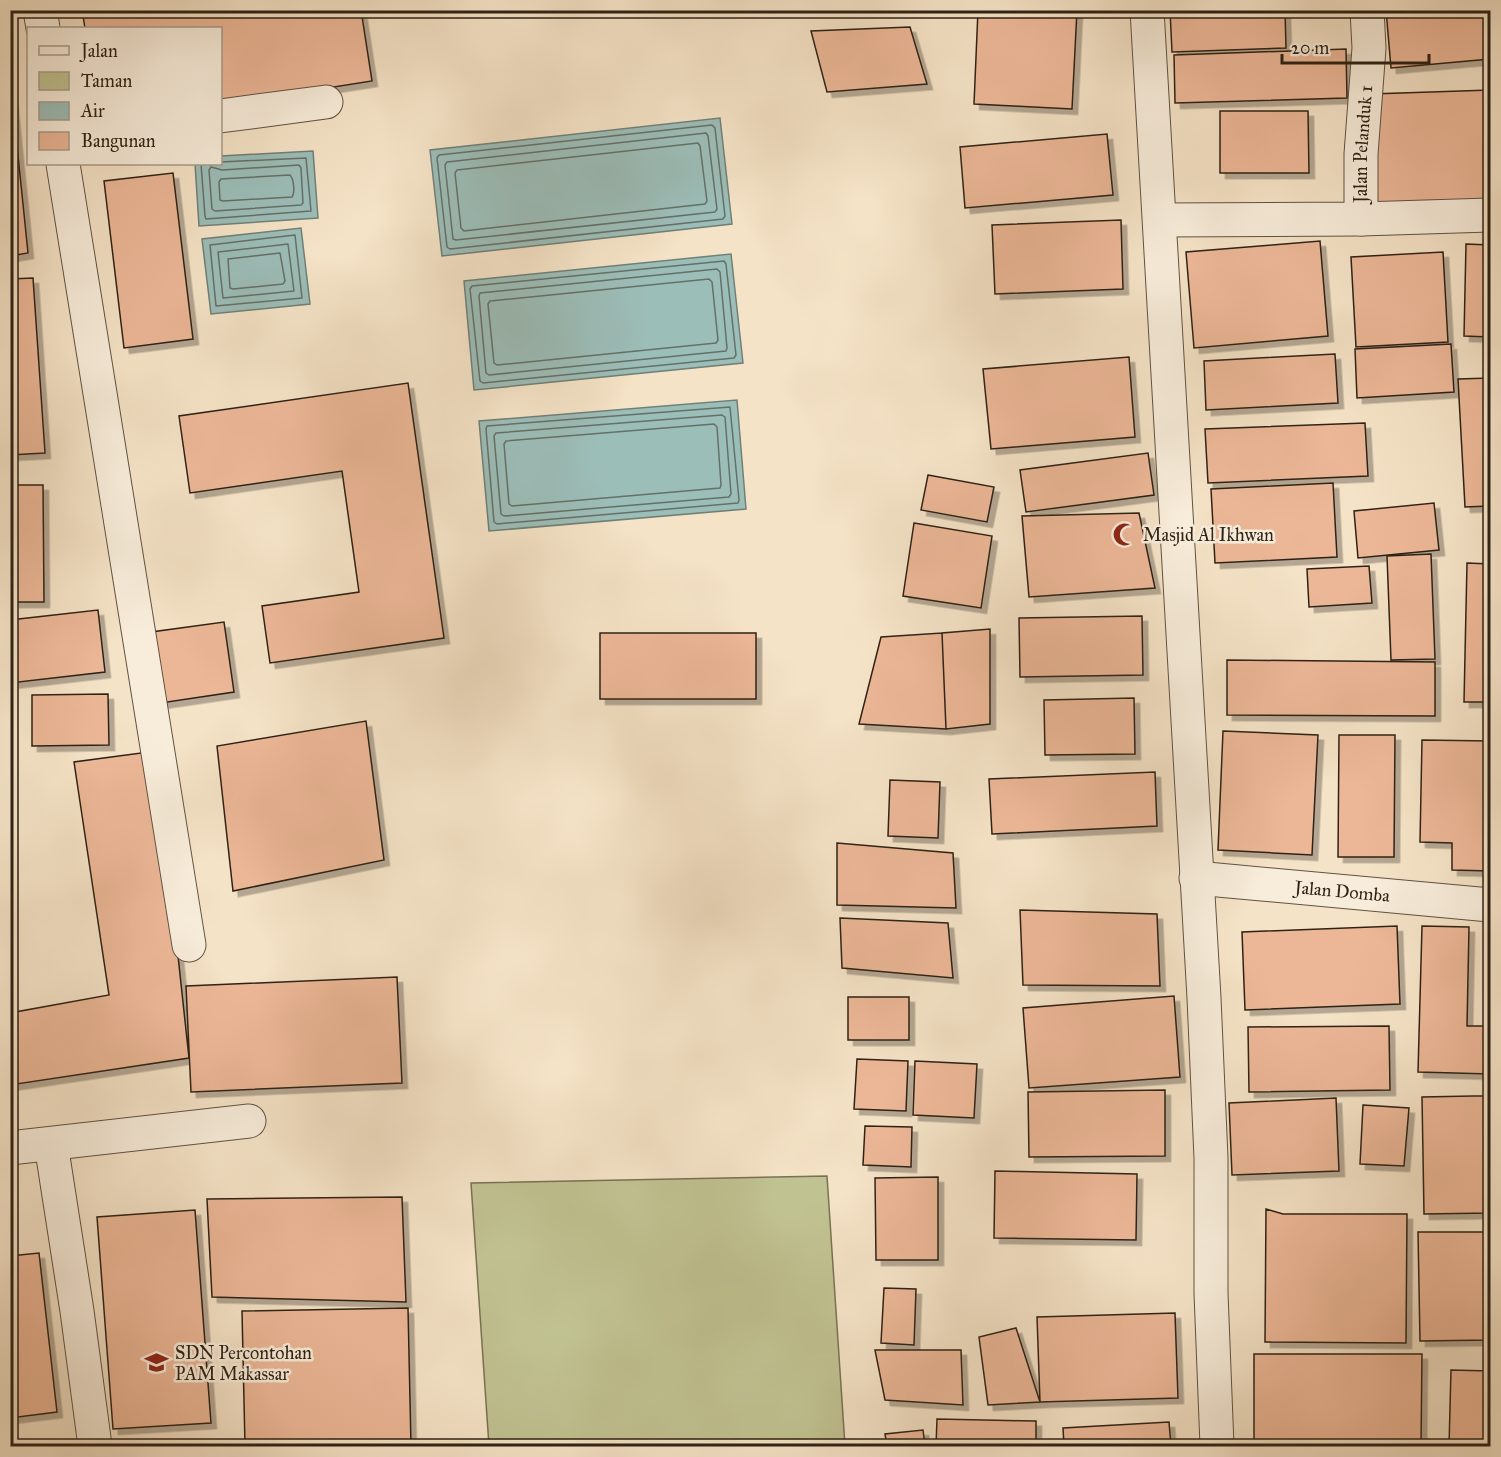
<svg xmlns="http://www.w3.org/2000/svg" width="1501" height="1457" viewBox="0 0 1501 1457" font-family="'IM FELL Great Primer',serif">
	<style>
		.green { fill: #c1c292; stroke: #787254; stroke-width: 1.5 }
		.water { fill: #9cbeb9; stroke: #708077; stroke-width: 1.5 }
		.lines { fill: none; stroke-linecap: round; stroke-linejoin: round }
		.shore { stroke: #657067; stroke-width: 1.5 }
		.building { fill: #ecb797; stroke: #2e2215; stroke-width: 1.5; filter: url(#shadow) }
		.minor-casing { stroke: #605242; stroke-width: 35 }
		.minor { stroke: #f8eddb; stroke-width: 33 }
		.labels { text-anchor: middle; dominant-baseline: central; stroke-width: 5; stroke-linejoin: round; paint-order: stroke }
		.street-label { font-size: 18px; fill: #2e2215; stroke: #f8eddb }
		.poi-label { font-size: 18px; fill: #2e2215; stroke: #f8eddb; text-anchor: start }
	</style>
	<defs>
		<filter id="shadow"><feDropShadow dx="5.5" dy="5.5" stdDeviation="0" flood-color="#0004"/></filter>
	</defs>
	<rect width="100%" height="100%" fill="#f5e3c7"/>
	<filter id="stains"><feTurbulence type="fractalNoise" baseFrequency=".00333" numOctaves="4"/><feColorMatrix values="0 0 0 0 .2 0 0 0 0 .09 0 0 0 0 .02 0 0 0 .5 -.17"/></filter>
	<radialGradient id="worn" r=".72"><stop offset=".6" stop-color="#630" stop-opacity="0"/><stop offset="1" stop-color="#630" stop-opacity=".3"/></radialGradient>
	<path class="green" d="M 827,1176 L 845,1446 L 489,1446 L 471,1183 Z"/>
	<path class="water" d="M 720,118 L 732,224 L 442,256 L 430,150 Z
		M 313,151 L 318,218 L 199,226 L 195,164 L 220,164 L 221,156 Z
		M 301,228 L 310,304 L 211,314 L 202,239 Z
		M 731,254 L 743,363 L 474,390 L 464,281 Z
		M 737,400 L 746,509 L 489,531 L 479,421 Z"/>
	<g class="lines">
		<path class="shore" d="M 712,125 L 715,128 L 725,216 L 723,219 L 450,249 L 447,247 L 437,158 L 439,155 Z
			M 706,133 L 708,136 L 717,209 L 715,212 L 456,240 L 453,239 L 445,165 L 447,162 Z
			M 698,143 L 700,146 L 707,201 L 705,204 L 464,231 L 461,228 L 455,173 L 457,170 Z
			M 201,164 L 205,216 L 206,219 L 311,211 L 306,158 L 220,162
			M 299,165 L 301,168 L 303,203 L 301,205 L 215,211 L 212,209 L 209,170 L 211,167 L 222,170 Z
			M 290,175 C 294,179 295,193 292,197 L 223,201 L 220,200 L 219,182 L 221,179 Z
			M 295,235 L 302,298 L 216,306 L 210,245 Z
			M 288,244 L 294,291 L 223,298 L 218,252 Z
			M 280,253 L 285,281 L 283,284 L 233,289 L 230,288 L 228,259 Z
			M 724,261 L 726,264 L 736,355 L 734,358 L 483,383 L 480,381 L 470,289 L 472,286 Z
			M 717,269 L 720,272 L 727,348 L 726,351 L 489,375 L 486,373 L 479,296 L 480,293 Z
			M 709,279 L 712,282 L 718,340 L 716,343 L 497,365 L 494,363 L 488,304 L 490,301 Z
			M 730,407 L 739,500 L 738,503 L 497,524 L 494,522 L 486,429 L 487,426 Z
			M 722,415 L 725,417 L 731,494 L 729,497 L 504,516 L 501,514 L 494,436 L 496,433 Z
			M 714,424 L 717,427 L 721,485 L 720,488 L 512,506 L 509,504 L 504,444 L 506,441 Z"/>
	</g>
	<path class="building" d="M 82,10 L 361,10 L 372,81 L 220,105 L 220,28 L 85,28 Z
		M 978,10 L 1077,10 L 1072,109 L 974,104 Z
		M 1170,10 L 1285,10 L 1286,48 L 1172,52 Z
		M 1386,10 L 1490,10 L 1490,59 L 1391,68 Z
		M 910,27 L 927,84 L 827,92 L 811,31 Z
		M 1346,49 L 1347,98 L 1175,103 L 1174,55 Z
		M 1490,90 L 1490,202 L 1374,206 L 1371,94 Z
		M 10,97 L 12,97 L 28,253 L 10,256 Z
		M 1220,111 L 1308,111 L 1309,173 L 1220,173 Z
		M 1107,134 L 1113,195 L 965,208 L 960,147 Z
		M 173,173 L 193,339 L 124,348 L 104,181 Z
		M 1121,220 L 1123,289 L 995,294 L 992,225 Z
		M 1320,241 L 1328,336 L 1194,348 L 1186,252 Z
		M 1466,244 L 1490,245 L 1490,337 L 1464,336 Z
		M 1443,252 L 1448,342 L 1356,347 L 1351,257 Z
		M 33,278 L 45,453 L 10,455 L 10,279 Z
		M 1451,344 L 1454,392 L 1357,398 L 1355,349 Z
		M 1335,354 L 1338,403 L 1206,410 L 1204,361 Z
		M 1129,357 L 1135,437 L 991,449 L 983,369 Z
		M 1490,378 L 1490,506 L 1465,507 L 1458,379 Z
		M 408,383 L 444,638 L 270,663 L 262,606 L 359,592 L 342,471 L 190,493 L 179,416 Z
		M 1365,423 L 1368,476 L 1208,483 L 1205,429 Z
		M 1148,453 L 1154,495 L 1026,512 L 1020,470 Z
		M 928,475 L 994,487 L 987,522 L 921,510 Z
		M 1333,483 L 1337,557 L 1215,563 L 1211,489 Z
		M 10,485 L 43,485 L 44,602 L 10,602 Z
		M 1434,503 L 1439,550 L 1358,558 L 1354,511 Z
		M 1139,513 L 1155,588 L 1029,597 L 1022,516 Z
		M 914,523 L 992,536 L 981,608 L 903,596 Z
		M 1431,554 L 1435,659 L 1391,660 L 1387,556 Z
		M 1467,563 L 1490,564 L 1490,702 L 1464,702 Z
		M 1369,566 L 1372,603 L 1309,607 L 1307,569 Z
		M 98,610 L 105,672 L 10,683 L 10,620 Z
		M 1142,616 L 1143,675 L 1020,677 L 1019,618 Z
		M 224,622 L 234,692 L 154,704 L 144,633 Z
		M 990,629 L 990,724 L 946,729 L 942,633 Z
		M 600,633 L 756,633 L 756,699 L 600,699 Z
		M 942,633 L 946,729 L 859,724 L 881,637 Z
		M 1227,660 L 1435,662 L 1435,716 L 1227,715 Z
		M 108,694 L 109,745 L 32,746 L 32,695 Z
		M 1134,698 L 1135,754 L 1045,755 L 1044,700 Z
		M 366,721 L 384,860 L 233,891 L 217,746 Z
		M 1223,731 L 1318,735 L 1312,855 L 1218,850 Z
		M 1339,735 L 1395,735 L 1394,857 L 1338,857 Z
		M 1422,740 L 1490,741 L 1490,871 L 1452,870 L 1452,843 L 1420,842 Z
		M 156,751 L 189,1058 L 10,1085 L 10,1013 L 109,995 L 74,762 Z
		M 1155,772 L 1157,826 L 992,834 L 989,779 Z
		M 890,780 L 940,782 L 938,838 L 888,836 Z
		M 837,843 L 953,853 L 956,908 L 837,905 Z
		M 1020,910 L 1157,914 L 1160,986 L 1023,985 Z
		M 840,918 L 948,923 L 953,978 L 842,968 Z
		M 1397,926 L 1400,1004 L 1245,1010 L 1242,932 Z
		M 1422,926 L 1469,927 L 1467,1026 L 1490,1026 L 1490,1074 L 1418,1072 Z
		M 397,977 L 402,1083 L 191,1092 L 186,986 Z
		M 1174,996 L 1180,1077 L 1029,1088 L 1023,1008 Z
		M 848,997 L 909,997 L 909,1040 L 848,1040 Z
		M 1389,1026 L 1390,1090 L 1249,1092 L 1248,1027 Z
		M 857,1059 L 908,1061 L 906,1111 L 854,1109 Z
		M 915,1061 L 977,1064 L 974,1118 L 913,1115 Z
		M 1165,1090 L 1165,1156 L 1029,1157 L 1028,1092 Z
		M 1473,1096 L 1490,1096 L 1490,1213 L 1424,1214 L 1422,1097 Z
		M 1336,1098 L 1339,1171 L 1232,1175 L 1229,1103 Z
		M 1363,1105 L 1409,1108 L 1404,1166 L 1360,1164 Z
		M 865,1126 L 912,1127 L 911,1167 L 863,1165 Z
		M 995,1171 L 1137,1174 L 1136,1240 L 994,1238 Z
		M 938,1177 L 938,1260 L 876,1260 L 875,1178 Z
		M 402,1197 L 406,1302 L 212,1297 L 207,1199 Z
		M 1266,1209 L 1283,1214 L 1407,1214 L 1406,1343 L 1265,1342 Z
		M 195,1210 L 211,1423 L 113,1429 L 97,1217 Z
		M 1418,1232 L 1490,1232 L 1490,1340 L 1420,1341 Z
		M 39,1253 L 57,1412 L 10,1418 L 10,1256 Z
		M 884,1288 L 916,1289 L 914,1345 L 881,1343 Z
		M 408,1308 L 411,1446 L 245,1446 L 242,1311 Z
		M 1175,1313 L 1178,1398 L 1040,1402 L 1037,1317 Z
		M 1016,1328 L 1040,1402 L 988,1405 L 979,1337 Z
		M 875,1350 L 961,1350 L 963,1405 L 885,1400 Z
		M 1254,1354 L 1422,1354 L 1421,1446 L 1254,1446 Z
		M 1451,1370 L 1490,1371 L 1490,1446 L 1449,1446 Z
		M 937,1419 L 1036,1421 L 1036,1446 L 936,1446 Z
		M 1169,1422 L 1171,1446 L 1064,1446 L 1063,1428 Z
		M 923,1430 L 925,1446 L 887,1446 L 885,1434 Z"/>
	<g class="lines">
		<defs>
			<g id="minor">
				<path d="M 40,10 L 43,28"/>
				<path d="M 1147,10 L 1204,998 L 1211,1158 L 1211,1293 L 1217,1446"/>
				<path d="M 220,116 L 326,102"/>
				<path d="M 63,164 L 189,945"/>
				<path d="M 1361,219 L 1490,215"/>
				<path id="s1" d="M 1160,220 L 1361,219 L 1361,154 L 1369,48 L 1367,10"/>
				<path id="s2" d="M 1196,878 L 1490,905"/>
				<path d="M 51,1144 L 77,1311 L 95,1446"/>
				<path d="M 10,1148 L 249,1121"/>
			</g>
		</defs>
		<use href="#minor" class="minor-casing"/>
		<use href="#minor" class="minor"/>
	</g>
	<defs>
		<symbol id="mosque-bare" viewBox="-9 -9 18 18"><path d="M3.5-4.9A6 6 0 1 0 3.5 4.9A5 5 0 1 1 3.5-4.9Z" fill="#8f2418" stroke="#f8eddb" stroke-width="2.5" paint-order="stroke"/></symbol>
		<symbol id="school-bare" viewBox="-9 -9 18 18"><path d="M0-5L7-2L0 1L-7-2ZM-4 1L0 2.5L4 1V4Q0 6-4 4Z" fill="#8f2418" stroke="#f8eddb" stroke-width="2.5" paint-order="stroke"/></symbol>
	</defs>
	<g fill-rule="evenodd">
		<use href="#mosque-bare" x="1108" y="518" width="33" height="33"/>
		<use href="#school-bare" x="140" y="1346" width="33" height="33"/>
	</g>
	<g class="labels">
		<g class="street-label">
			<text stroke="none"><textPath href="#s1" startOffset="276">Jalan Pelanduk 1</textPath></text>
			<text stroke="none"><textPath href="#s2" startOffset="147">Jalan Domba</textPath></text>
		</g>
		<g class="poi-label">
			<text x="1143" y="535">Masjid Al Ikhwan</text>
			<text x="175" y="1353">SDN Percontohan<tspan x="175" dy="21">PAM Makassar</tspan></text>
		</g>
	</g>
	<rect width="1501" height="1457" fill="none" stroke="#f5e3c7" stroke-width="36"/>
	<rect x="12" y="12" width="1477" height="1433" fill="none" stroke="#2e2215" stroke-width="3"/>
	<rect x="18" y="18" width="1465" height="1421" fill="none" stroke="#2e2215" stroke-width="1.5"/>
	<rect x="27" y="27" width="195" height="138" fill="#f8eddb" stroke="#a79c8c" stroke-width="1.5"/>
	<rect x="39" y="46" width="30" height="9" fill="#f8eddb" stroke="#a79c8c" stroke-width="1.5"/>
	<text x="81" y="57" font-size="18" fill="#2e2215">Jalan</text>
	<rect x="39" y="72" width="30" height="18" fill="#c1c292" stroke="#a79c8c" stroke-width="1.5"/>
	<text x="81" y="87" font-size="18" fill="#2e2215">Taman</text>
	<rect x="39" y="102" width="30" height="18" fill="#9cbeb9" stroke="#a79c8c" stroke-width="1.5"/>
	<text x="81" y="117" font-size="18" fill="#2e2215">Air</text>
	<rect x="39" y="132" width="30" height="18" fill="#ecb797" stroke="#a79c8c" stroke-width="1.5"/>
	<text x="81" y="147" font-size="18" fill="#2e2215">Bangunan</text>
	<path d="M1282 54v9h147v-9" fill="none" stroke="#2e2215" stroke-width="3"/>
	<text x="1291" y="54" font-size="18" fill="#2e2215" stroke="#f8eddb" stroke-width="4.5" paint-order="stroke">20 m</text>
	<rect width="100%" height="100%" filter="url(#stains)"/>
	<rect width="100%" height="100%" fill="url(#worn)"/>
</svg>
